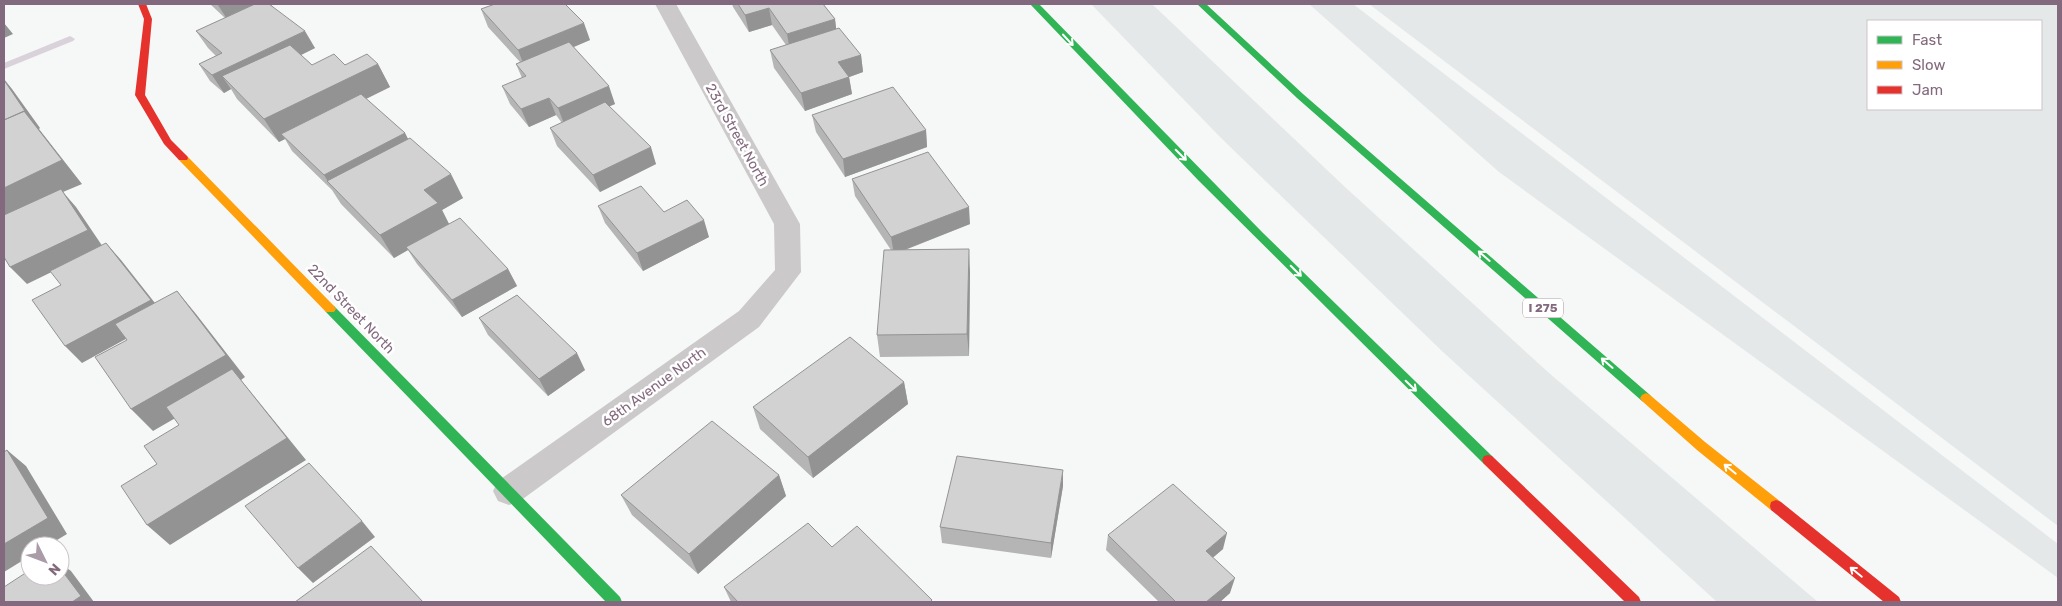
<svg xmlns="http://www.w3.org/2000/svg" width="2062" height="606" viewBox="0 0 2062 606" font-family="Rubik,sans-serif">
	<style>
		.green { fill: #e5e8e9; fill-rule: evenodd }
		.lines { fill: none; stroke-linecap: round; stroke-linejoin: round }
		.stream { fill: #dad2da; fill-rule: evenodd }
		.street { fill: #ccc9cb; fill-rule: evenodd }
		.fast { fill: #30b455; fill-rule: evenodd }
		.slow { fill: #ff9f0a; fill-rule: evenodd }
		.jam { fill: #e5322d; fill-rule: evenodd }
		.wall { fill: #b5b5b5 }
		.shaded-wall { fill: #949394 }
		.building { fill: #d3d2d3; stroke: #949394 }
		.oneway { stroke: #fff }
		.labels { text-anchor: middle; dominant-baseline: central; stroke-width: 5; stroke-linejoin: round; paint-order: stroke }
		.shield { fill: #fff; stroke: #a896a4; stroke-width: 1 }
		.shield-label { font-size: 12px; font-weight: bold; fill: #83697d }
		.street-label { font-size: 14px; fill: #83697d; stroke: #fff }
	</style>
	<rect width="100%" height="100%" fill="#f6f7f7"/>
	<path class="green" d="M 1091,4 L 1152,4 L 1345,187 L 1549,373 L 1818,602 L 1717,602 L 1443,352 L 1221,138 Z
		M 1309,4 L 1353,4 L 2058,544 L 2058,578 L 1499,172 Z
		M 1369,4 L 2058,4 L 2058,526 ZM 1868,21 L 2041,21 L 2041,109 L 1868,109 Z"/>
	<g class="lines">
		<path class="stream" d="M 70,36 L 75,39 L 73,41 L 4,69 L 4,63 Z"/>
		<path class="street" d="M 655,4 L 676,4 L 800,224 L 801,272 L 759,327 L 520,501 L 509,505 L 498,501 L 493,491 L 498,481 L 739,311 L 775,270 L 774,224 Z"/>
		<path class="fast" d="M 1030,4 L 1039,4 L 1262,232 L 1492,456 L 1494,460 L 1492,464 L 1488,465 L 1484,464 L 1198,180 Z
			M 1197,4 L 1206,4 L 1303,94 L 1650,395 L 1652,398 L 1650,401 L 1646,403 L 1642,401 L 1297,98 Z
			M 330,305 L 334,306 L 620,597 L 622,602 L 606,602 L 326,312 L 324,309 L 326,306 Z"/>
		<path class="slow" d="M 183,155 L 187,156 L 334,306 L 336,309 L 334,312 L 326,312 L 179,160 L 178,158 L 179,156 Z
			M 1646,393 L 1650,395 L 1705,442 L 1781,502 L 1782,506 L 1781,510 L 1776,512 L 1771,510 L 1697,450 L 1642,401 L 1640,398 L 1642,395 Z"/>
		<path class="jam" d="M 138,4 L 146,4 L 152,19 L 145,95 L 171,140 L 187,156 L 188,158 L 187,160 L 179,160 L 164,144 L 135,95 L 144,19 Z
			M 1488,455 L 1492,456 L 1639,597 L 1641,602 L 1625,602 L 1484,464 L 1482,460 L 1484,456 Z
			M 1776,500 L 1781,502 L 1899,597 L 1901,602 L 1884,602 L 1771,510 L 1770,506 L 1771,502 Z"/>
	</g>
	<path class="wall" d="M 210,4 L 271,4 L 270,4 L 315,48 L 301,55 L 312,65 L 378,64 L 390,87 L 366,99 L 405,133 L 408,139 L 463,198 L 442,210 L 449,224 L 508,269 L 517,286 L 462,317 L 417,264 L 408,250 L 394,258 L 341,204 L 332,190 L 292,151 L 285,139 L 279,142 L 237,99 L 231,89 L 224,93 L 210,81 L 199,64 L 216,56 L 208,48 L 196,31 L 225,18 Z
		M 732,4 L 823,4 L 835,19 L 836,29 L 861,55 L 863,72 L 849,77 L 852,94 L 805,111 L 774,68 L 770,50 L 786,45 L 772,25 L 749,32 L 733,7 Z
		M 481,9 L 590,40 L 573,47 L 615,104 L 609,106 L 656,164 L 600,192 L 557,146 L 550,128 L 562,123 L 556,115 L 529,127 L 510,104 L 502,86 L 522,78 L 516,64 L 520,62 L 488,27 Z
		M 812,115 L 926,130 L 927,147 L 845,177 L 816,132 Z
		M 852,179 L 970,224 L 905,250 L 970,272 L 969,356 L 880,357 L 877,335 L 891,250 L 855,196 Z
		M 598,206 L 664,212 L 709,237 L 643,271 L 605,223 Z
		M 479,318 L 585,370 L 548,396 L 488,335 Z
		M 904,382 L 908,404 L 813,478 L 760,429 L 753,407 Z
		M 779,475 L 786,496 L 698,574 L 632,515 L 621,495 Z
		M 1063,486 L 1051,558 L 942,543 L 940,527 Z
		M 1108,535 L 1223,549 L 1212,558 L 1230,593 L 1220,602 L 1159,602 L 1106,550 Z
		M 832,547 L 933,602 L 731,602 L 724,587 Z"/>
	<path class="shaded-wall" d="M 220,4 L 271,4 L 229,22 L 218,5 Z
		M 769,8 L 772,25 L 749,32 L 745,15 Z
		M 835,19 L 837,36 L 790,51 L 787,34 Z
		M 4,23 L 13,34 L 4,38 Z
		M 584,23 L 590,40 L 525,68 L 518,50 Z
		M 305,31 L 315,48 L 234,88 L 222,76 L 231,89 L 224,93 L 212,75 Z
		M 861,55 L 863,72 L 841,80 L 838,62 Z
		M 378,64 L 390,87 L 286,138 L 281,134 L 285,139 L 279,142 L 264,119 Z
		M 849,77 L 852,94 L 805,111 L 801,93 Z
		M 4,79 L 12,89 L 40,128 L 39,129 L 82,184 L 63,192 L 76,207 L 103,247 L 27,284 L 10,267 L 4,221 Z
		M 609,86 L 615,104 L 565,126 L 558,108 Z
		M 549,98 L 556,115 L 529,127 L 521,109 Z
		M 926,130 L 927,147 L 845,177 L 843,159 Z
		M 405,133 L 414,151 L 329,183 L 324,175 Z
		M 651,147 L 656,164 L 600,192 L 593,175 Z
		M 451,174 L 463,198 L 442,210 L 450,226 L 406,247 L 408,250 L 394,258 L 380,235 L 424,190 Z
		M 969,207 L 970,224 L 894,254 L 891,237 Z
		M 704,220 L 709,237 L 643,271 L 637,253 Z
		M 106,243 L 121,260 L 166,317 L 82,363 L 65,346 Z
		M 969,249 L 970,272 L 969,356 L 967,334 Z
		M 508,269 L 517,286 L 462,317 L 452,300 Z
		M 177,291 L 196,314 L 245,377 L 241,380 L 306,460 L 170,545 L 147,525 L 241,380 L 153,431 L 131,409 Z
		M 577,353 L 585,370 L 548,396 L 539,379 Z
		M 904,382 L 908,404 L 813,478 L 808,457 Z
		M 7,450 L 26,466 L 67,534 L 47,546 L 30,546 L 30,556 L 4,572 L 4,544 Z
		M 1063,470 L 1063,486 L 1051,558 L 1051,543 Z
		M 779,475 L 786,496 L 698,574 L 689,554 Z
		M 362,521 L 375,537 L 313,583 L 298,568 Z
		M 1227,533 L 1223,549 L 1202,567 L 1206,551 Z
		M 60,563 L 71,571 L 94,602 L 72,602 L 60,568 Z
		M 1235,578 L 1230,593 L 1220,602 L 1206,602 Z"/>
	<path class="building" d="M 255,4 L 269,4 L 305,31 L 212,75 L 199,64 L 222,53 L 196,31 Z
		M 495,4 L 565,4 L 584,23 L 518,50 L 481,9 Z
		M 738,4 L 823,4 L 835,19 L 787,34 L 769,8 L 745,15 Z
		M 839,28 L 861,55 L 838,62 L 849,77 L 801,93 L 770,50 Z
		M 569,42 L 609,86 L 558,108 L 549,98 L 521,109 L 502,86 L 526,76 L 516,64 Z
		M 290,45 L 312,65 L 334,54 L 345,65 L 367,54 L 378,64 L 264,119 L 222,76 Z
		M 4,80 L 25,111 L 4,120 Z
		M 893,87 L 926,130 L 843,159 L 812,115 Z
		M 361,94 L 405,133 L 324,175 L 281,134 Z
		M 605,102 L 651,147 L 593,175 L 550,128 Z
		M 24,111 L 62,160 L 4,188 L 4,120 Z
		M 410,138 L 451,174 L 424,190 L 438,203 L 380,235 L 327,181 Z
		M 928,152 L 969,207 L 891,237 L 852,179 Z
		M 641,186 L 664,212 L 687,200 L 704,220 L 637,253 L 598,206 Z
		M 61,189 L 88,230 L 10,267 L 4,257 L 4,215 Z
		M 460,218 L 508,269 L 452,300 L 406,247 Z
		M 106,243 L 151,300 L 65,346 L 32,300 L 61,285 L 50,271 Z
		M 969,249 L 967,334 L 877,335 L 884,250 Z
		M 177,291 L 226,355 L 131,409 L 95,357 L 127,340 L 115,324 Z
		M 517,295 L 577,353 L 539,379 L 479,318 Z
		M 850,337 L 904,382 L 808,457 L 753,407 Z
		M 232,369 L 287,438 L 147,525 L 121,486 L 157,464 L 144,446 L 179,425 L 166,407 Z
		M 712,421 L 779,475 L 689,554 L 621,495 Z
		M 7,450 L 48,518 L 4,544 L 4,452 Z
		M 957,456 L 1063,470 L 1051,543 L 940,527 Z
		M 309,463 L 362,521 L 298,568 L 245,506 Z
		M 1173,484 L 1227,533 L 1206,551 L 1235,578 L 1206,602 L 1176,602 L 1108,535 Z
		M 808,523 L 832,547 L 857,526 L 932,600 L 930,602 L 738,602 L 724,587 Z
		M 371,546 L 423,602 L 295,602 Z
		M 60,568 L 81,596 L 72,602 L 4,602 L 4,587 L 30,570 L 30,576 L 60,576 Z"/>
	<defs><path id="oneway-shaft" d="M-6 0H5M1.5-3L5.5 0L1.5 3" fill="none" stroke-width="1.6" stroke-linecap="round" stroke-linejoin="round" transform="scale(1.25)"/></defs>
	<g class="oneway">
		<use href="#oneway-shaft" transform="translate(1068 40) rotate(47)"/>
		<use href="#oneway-shaft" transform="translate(1181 155) rotate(45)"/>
		<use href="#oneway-shaft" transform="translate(1484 256) rotate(-139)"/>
		<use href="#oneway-shaft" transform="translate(1296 271) rotate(45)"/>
		<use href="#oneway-shaft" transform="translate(1607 363) rotate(-139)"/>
		<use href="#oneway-shaft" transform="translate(1411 386) rotate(44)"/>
		<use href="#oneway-shaft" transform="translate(1730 469) rotate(-141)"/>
		<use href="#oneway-shaft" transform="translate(1856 572) rotate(-141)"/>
	</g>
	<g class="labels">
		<rect class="shield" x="1523" y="298.5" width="40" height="19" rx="4"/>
		<g class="shield-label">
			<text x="1543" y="308">I 275</text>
		</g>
		<g class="street-label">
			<text transform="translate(737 135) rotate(61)">23rd Street North</text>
			<text transform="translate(351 309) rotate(46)">22nd Street North</text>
			<text transform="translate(654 387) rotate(-36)">68th Avenue North</text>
		</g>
	</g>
	<rect width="2062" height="606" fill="none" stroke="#83697d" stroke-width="10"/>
	<rect x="1867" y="20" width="175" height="90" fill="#ffffff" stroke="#cdc3cb"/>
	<rect x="1877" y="36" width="25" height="8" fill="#30b455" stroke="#cdc3cb"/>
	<text x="1912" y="45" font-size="15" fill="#83697d">Fast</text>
	<rect x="1877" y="61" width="25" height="8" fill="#ff9f0a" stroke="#cdc3cb"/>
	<text x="1912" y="70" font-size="15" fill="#83697d">Slow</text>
	<rect x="1877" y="86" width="25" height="8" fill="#e5322d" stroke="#cdc3cb"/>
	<text x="1912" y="95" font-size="15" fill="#83697d">Jam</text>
	<g transform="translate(45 561) rotate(132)"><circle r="24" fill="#ffffff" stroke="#cdc3cb"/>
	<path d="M0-4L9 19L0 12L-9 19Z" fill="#ab9ba8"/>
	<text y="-8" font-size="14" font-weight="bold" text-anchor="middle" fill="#83697d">N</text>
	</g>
</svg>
